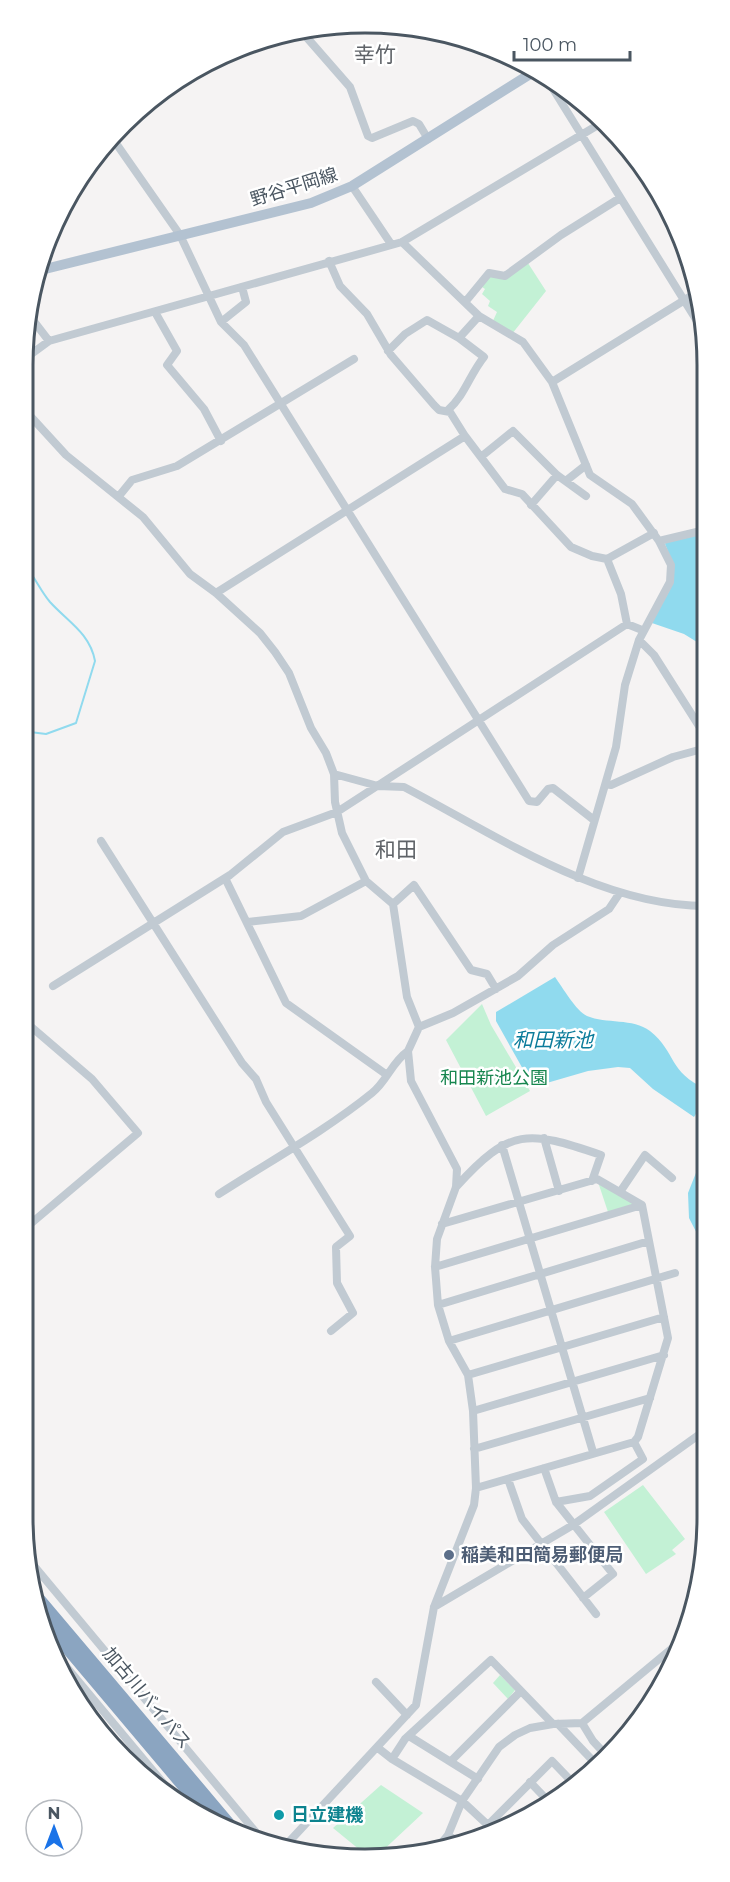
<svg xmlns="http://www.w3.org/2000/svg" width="730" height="1882" viewBox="0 0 730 1882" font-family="Montserrat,'Noto Sans JP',sans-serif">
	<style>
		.green { fill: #c3f1d5 }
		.water { fill: #90daee }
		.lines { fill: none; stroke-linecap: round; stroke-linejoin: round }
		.stream { stroke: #90daee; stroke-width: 2 }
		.minor { stroke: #c1cad2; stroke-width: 8 }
		.major { stroke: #b3c2d1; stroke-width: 10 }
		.highway { stroke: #8ba5c1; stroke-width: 12 }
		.service-dot { fill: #5c6f8a; stroke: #fff; stroke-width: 2 }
		.culture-dot { fill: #0f9aa8; stroke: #fff; stroke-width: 2 }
		.labels { text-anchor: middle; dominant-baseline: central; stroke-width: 5; stroke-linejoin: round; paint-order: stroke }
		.street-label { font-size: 18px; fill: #4a5661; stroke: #fff }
		.park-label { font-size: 18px; fill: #17864f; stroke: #fff }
		.service-label { font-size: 18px; font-weight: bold; fill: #4e5e75; stroke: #fff; text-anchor: start }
		.culture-label { font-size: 18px; font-weight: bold; fill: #0d838f; stroke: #fff; text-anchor: start }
		.water-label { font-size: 20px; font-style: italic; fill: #0c7c9b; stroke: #fff }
		.quarter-label { font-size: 21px; fill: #5f6368; stroke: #fff }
		.rim { fill: none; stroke: #4a5661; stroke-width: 3 }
	</style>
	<rect width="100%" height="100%" fill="#f5f3f3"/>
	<path class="green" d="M 526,260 L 546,291 L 512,334 L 492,323 L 497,312 L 488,306 L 490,301 L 482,294 L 485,289 L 479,285 L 492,272 L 505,276 Z
		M 482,1004 L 491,1025 L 530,1091 L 486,1116 L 446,1040 Z
		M 597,1179 L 642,1205 L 609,1215 Z
		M 643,1485 L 685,1539 L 672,1550 L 676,1554 L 646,1574 L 604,1512 Z
		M 500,1675 L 515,1690 L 508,1699 L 493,1683 Z
		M 381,1785 L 423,1813 L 378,1855 L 366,1855 L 333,1828 Z"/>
	<path class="water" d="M 705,533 L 705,647 L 684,634 L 649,622 C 671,587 682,586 665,544 L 667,540 Z
		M 555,977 C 563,988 576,1011 587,1016 C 606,1024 633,1018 650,1031 C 677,1053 668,1072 706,1089 L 706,1098 L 694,1117 L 653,1089 L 630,1068 L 618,1067 L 588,1071 L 533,1087 L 496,1021 L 496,1012 Z
		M 707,1145 L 707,1253 L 689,1218 L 688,1193 Z"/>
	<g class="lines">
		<path class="stream" d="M 22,563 C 34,574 39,589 50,602 C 67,621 90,633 95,661 L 76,723 L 46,734 L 22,731"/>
		<path class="minor" d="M 302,32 L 350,87 L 368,136 L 372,138 L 413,121 L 419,124 L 428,139
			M 545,76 L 705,334
			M 113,139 L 180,235 L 221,322 L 244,345 L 529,801 L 537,802 L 548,789 L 553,788 L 594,820
			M 352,186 L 391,244
			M 402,242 L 479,316 L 523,342 L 552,382 L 590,475 L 632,504 L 659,541 L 671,565 L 670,582 L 639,640 L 625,685 L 616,747 L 578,878
			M 329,261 L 340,286 L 367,314 L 391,355 L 434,405 L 439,410 L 450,412 L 465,436
			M 466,301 L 489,273 L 505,276 L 561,235 L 620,198
			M 155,312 L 177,351 L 167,365 L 204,409 L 221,441
			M 29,315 L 49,341
			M 221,322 L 246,302 L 242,287
			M 388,351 L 405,334 L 427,320 L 459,338 L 479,316
			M 23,360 L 49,341 L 402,242 L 603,122
			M 552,382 L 696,293
			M 22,407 L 66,455 L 143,517 L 190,574 L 216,593 L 260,633 L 275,652 L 289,673 L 311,728 L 326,753 L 334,774 L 335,802 L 342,833 L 366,881 L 393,904 L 407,997 L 419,1027
			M 448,410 C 465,395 470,374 484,357 L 459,338
			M 482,456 L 513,431 L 557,475 L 586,496
			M 567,480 L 586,465
			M 119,496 L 132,480 L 177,466 L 354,359
			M 531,505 L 557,475
			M 659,541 L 705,530
			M 607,559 L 654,533
			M 216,593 L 465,436 L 505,489 L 522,494 L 571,547 L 592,556 L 607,559 L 621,594 L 627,624
			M 639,640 L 654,655 L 706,737
			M 334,774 L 378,786 L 404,787 C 496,835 599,906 706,906
			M 607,784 L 611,785 L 673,757 L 706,748
			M 101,841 L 242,1063 L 256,1079 L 266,1102 L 350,1236 L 336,1247 L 337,1283 L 353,1313 L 331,1331
			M 706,854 L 706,857
			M 225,878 L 286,1003 L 387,1075
			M 393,904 L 414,885 L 471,970 L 487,974 L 496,989
			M 248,922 L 301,916 L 366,881
			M 53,986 L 230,875 L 283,832 L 337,812 L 627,624 L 642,630
			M 22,1023 L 29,1025 L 92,1079 L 138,1133 L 22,1231
			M 544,1138 L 559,1191
			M 502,1145 L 593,1452
			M 456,1187 C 510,1127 528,1130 601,1155 L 592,1181
			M 620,1192 L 645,1155 L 672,1178
			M 219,1194 C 270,1161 325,1131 372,1093 C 387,1081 392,1062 408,1051
			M 442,1224 L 597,1179 L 642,1205 L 668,1338 L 638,1437 L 634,1442 L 476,1488
			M 435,1267 L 642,1205
			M 438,1305 L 649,1241
			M 449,1341 L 675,1273
			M 468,1375 L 664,1317
			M 473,1411 L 664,1355
			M 474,1449 L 650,1398
			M 544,1468 L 556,1502 L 613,1574 L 583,1598
			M 508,1479 L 522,1519 L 596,1614
			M 556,1502 L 590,1496 L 643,1459 L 634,1442
			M 30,1561 L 259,1836
			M 434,1607 L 573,1525 L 707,1429
			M 59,1658 L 179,1802
			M 376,1682 L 407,1715
			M 582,1723 L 593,1741 L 606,1755
			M 558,1724 L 596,1764
			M 409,1736 L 478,1779
			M 378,1748 L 392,1759 L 462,1801 L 491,1828
			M 392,1759 L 405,1739 L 491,1660 L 553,1724
			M 451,1761 L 521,1691
			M 530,1782 L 551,1804
			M 488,1825 L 552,1761 L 574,1784
			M 448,1835 L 458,1842
			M 286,1845 L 416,1705 L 434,1607 L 474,1505 L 476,1488 L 473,1411 L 468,1375 L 449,1341 L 438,1305 L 435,1267 L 437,1239 L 456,1187 L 457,1169 L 411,1081 L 408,1051 L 419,1027 L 453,1013 L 518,976 L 553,945 L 609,909 L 619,894
			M 435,1851 L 448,1835 L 462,1801 L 499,1747 L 515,1735 L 530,1728 L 553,1724 L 582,1723 L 676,1645"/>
		<path class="major" d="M 37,271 L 311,203 L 352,186 L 535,71"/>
		<path class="highway" d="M 35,1594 L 231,1826
			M 39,1615 L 211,1819"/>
	</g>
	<circle class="service-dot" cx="449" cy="1555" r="6"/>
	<circle class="culture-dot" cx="279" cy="1815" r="6"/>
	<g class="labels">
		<g class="street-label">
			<text transform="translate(294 187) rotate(-17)">野谷平岡線</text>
			<text transform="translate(147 1698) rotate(50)">加古川バイパス</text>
		</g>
		<g class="park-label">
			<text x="494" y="1078">和田新池公園</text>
		</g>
		<g class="service-label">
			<text x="461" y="1555">稲美和田簡易郵便局</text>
		</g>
		<g class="culture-label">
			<text x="291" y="1815">日立建機</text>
		</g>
		<g class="water-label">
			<text x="553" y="1040">和田新池</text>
		</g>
		<g class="quarter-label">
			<text x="375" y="54">幸竹</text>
			<text x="396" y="849">和田</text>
		</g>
	</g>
	<path d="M0 0H730V1882H0ZM365 33H365A332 332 0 0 1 697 365V1517A332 332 0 0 1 365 1849H365A332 332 0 0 1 33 1517V365A332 332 0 0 1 365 33Z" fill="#fff" fill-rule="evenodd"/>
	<path class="rim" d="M365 33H365A332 332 0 0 1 697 365V1517A332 332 0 0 1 365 1849H365A332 332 0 0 1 33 1517V365A332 332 0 0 1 365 33Z"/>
	<g transform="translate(54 1828)"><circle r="28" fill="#ffffff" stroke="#b7bbc0" stroke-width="1.5"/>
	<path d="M0-4.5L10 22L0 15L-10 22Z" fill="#1a73e8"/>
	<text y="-9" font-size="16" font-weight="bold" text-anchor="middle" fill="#4a5661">N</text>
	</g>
	<path d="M514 51v9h116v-9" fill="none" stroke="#4a5661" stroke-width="3"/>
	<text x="523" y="51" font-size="18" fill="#4a5661" stroke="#ffffff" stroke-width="4.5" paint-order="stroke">100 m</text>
</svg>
